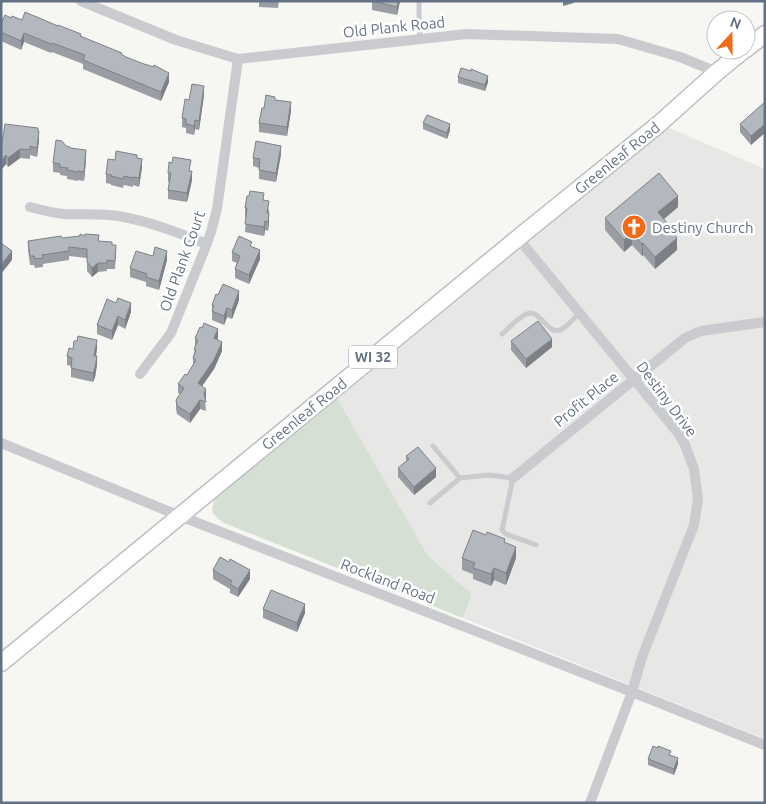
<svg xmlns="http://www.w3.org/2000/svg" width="766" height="804" viewBox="0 0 766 804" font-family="Ubuntu,sans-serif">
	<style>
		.built { fill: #e7e7e6 }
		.green { fill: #d6dfd3 }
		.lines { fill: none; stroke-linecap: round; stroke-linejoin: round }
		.primary-casing { stroke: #bbbec2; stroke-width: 19 }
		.lane { stroke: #c9cbcf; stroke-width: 5 }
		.street { stroke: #c9cbcf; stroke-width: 10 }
		.primary { stroke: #fff; stroke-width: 16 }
		.wall { fill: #9a9ea4 }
		.shaded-wall { fill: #7d8186 }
		.building { fill: #b3b8bf; stroke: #7d8186 }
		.labels { text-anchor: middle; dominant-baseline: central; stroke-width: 5; stroke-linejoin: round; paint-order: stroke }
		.shield { fill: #fff; stroke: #929caa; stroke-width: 1 }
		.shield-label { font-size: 14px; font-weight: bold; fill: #637186 }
		.street-label { font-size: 15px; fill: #637186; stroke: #fff }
		.poi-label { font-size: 15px; fill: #637186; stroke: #fff; text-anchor: start }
	</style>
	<rect width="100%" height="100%" fill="#f6f7f3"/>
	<path class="built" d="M 667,127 L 765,169 L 765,739 L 463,618 L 472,594 L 428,556 L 337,398 L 582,195 Z"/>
	<path class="green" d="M 337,398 L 428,556 L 472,594 L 463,618 L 224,523 C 217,518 210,514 213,505 C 217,488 236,477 249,466 C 277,442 307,420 337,398 Z"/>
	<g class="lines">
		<defs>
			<path id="primary" d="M 746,49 L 765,34
				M 1,663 L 518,238 L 659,124 L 717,72 L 744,50"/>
		</defs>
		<use href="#primary" class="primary-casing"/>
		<path class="lane" d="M 419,1 L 419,17 L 420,39
			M 502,334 C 508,329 521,314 530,313 C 542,312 548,337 562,329 C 568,326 574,318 579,313
			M 433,446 L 460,478
			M 430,503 L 460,478 L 489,475 L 513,478 L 502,530 L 506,534 L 536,545"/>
		<path class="street" d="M 81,1 L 176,40 L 238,59 L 467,34 L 618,39 L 680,57 L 717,72
			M 30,207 C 41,210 52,213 64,214 C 82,215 100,213 118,216 C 149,221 178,233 207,244
			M 518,238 L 678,433 L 685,445 L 694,469 L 698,499 L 694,525 L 642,657 L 632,692 L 590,803
			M 140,374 L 171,333 L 204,251 L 211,232 L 217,209 L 238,59
			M 1,443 L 180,516 L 632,692 L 765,745
			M 513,478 L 685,338 L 701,331 L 765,322"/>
		<use href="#primary" class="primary"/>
	</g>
	<path class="wall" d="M 259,1 L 279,1 L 278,8 L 259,7 Z
		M 372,1 L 400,1 L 397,15 L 372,10 Z
		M 11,18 L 81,36 L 122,55 L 169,82 L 161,101 L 83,69 L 83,64 L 52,52 L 51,53 L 24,42 L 21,50 L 1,41 L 1,24 Z
		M 471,71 L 488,82 L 485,91 L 458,83 L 458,77 Z
		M 204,95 L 199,130 L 195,129 L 194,135 L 186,133 L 186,128 L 182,127 L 182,118 L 189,100 Z
		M 275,100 L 291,111 L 287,136 L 259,132 L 259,123 L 264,108 Z
		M 765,102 L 751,145 L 740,132 L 740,124 Z
		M 423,123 L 450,130 L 447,139 L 423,129 Z
		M 38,131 L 39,140 L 37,157 L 30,155 L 30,159 L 20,158 L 8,167 L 6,164 L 2,169 L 1,167 L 1,144 Z
		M 66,146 L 86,159 L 84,181 L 78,180 L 78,181 L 67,179 L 67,176 L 60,175 L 60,173 L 53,172 L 53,163 Z
		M 281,154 L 276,182 L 259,179 L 259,168 L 253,166 L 253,158 Z
		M 137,158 L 142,167 L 139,187 L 133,185 L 133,187 L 124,185 L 123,188 L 111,185 L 111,184 L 106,183 L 106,174 L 115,160 Z
		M 190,171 L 192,180 L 187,202 L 168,199 L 168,190 L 169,182 L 168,182 L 168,173 Z
		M 264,200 L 269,210 L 269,222 L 268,231 L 265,230 L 264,236 L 245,232 L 246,217 L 245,217 L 245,208 Z
		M 678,207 L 664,219 L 677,250 L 655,269 L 643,255 L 642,256 L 632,245 L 624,252 L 605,230 L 605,218 Z
		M 62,238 L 99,241 L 112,245 L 116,254 L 115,269 L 107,269 L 107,271 L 98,272 L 92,277 L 87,271 L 87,258 L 69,256 L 69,260 L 43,264 L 43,267 L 35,268 L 34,265 L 30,265 L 28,250 L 28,241 Z
		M 252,247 L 260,259 L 249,284 L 235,278 L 235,269 L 237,263 L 232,261 L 232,252 Z
		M 167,260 L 159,290 L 146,286 L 146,282 L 130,277 L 130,268 Z
		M 107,299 L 131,312 L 125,329 L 118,325 L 112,340 L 97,334 L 97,325 Z
		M 239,300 L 232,319 L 227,317 L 224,325 L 212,320 L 212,305 Z
		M 195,338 L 218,338 L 217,339 L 222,351 L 214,369 L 202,386 L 206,398 L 205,400 L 206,411 L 200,409 L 190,423 L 177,414 L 176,409 L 176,400 L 180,394 L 178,393 L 178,384 L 187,375 L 193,365 L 193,358 L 195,348 Z
		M 511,341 L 552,347 L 526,368 L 511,350 Z
		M 73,349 L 97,349 L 96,356 L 97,365 L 95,377 L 93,382 L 71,377 L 71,366 L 67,365 L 67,356 Z
		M 406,456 L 436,477 L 414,495 L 398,477 L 398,468 L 406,461 Z
		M 505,542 L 516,558 L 506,585 L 494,580 L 491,586 L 473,579 L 473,574 L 462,570 L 462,558 Z
		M 213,570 L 250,579 L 238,597 L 230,593 L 230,589 L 213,579 Z
		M 263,609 L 305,613 L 297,632 L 263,618 Z
		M 671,755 L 678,764 L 674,775 L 648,765 L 648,759 Z"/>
	<path class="shaded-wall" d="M 398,1 L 400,1 L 397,15 L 397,7 Z
		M 563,1 L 577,1 L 574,2 L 574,3 L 563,6 Z
		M 24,33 L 24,42 L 21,50 L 21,41 Z
		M 169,73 L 169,82 L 161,101 L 161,92 Z
		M 488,76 L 488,82 L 485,91 L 485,85 Z
		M 204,86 L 204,95 L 199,130 L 199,121 Z
		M 291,102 L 291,111 L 287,136 L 287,127 Z
		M 195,120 L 195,129 L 194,135 L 194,126 Z
		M 450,124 L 450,130 L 447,139 L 447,133 Z
		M 765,124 L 765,133 L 751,145 L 751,136 Z
		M 39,131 L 39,140 L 37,157 L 37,148 Z
		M 281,146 L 281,154 L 276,182 L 276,173 Z
		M 20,149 L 20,158 L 8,167 L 8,158 Z
		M 86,150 L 86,159 L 84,181 L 84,172 Z
		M 6,155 L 6,164 L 2,169 L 2,160 Z
		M 142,159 L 142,167 L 139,187 L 139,178 Z
		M 192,171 L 192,180 L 187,202 L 187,193 Z
		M 678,196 L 678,207 L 658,224 L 658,212 Z
		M 269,213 L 269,222 L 268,231 L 268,222 Z
		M 265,221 L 265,230 L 264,236 L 264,227 Z
		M 632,233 L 632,245 L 624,252 L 624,240 Z
		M 677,238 L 677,250 L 655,269 L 655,257 Z
		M 643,243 L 643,255 L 642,256 L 642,244 Z
		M 260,250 L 260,259 L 249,284 L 249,275 Z
		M 12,251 L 12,260 L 1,274 L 1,265 Z
		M 167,251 L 167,260 L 159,290 L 159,281 Z
		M 98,263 L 98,272 L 92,277 L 92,268 Z
		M 239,291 L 239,300 L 232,319 L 232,310 Z
		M 131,303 L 131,312 L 125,329 L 125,320 Z
		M 227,308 L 227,317 L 224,325 L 224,316 Z
		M 118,316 L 118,325 L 112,340 L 112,331 Z
		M 218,329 L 218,338 L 214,347 L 214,338 Z
		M 552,339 L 552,347 L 526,368 L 526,359 Z
		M 97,340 L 97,349 L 94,364 L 94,356 Z
		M 222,342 L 222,351 L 214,369 L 198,392 L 198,383 Z
		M 97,356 L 97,365 L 95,377 L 93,382 L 93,373 Z
		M 206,389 L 206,398 L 204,402 L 204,393 Z
		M 200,400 L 200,409 L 190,423 L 190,414 Z
		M 436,468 L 436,477 L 414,495 L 414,487 Z
		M 516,547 L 516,558 L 506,585 L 506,573 Z
		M 494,568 L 494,580 L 491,586 L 491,574 Z
		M 250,570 L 250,579 L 238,597 L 238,589 Z
		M 305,604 L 305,613 L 297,632 L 297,623 Z
		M 678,758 L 678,764 L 674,775 L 674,769 Z"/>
	<path class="building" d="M 372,1 L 398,1 L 397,7 Z
		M 25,12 L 58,26 L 58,25 L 81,34 L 80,36 L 85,38 L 122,53 L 121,54 L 126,57 L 144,64 L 154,67 L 154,65 L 169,73 L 161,92 L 83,60 L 85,55 L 52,43 L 51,44 L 24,33 L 21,41 L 1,32 L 1,24 L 5,15 L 11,18 L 12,16 L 22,20 Z
		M 461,68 L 471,71 L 471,69 L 488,76 L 485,85 L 458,77 Z
		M 192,84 L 204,86 L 199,121 L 195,120 L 194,126 L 186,124 L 186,119 L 182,118 L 185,99 L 189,100 Z
		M 266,95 L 275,97 L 275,100 L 291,102 L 287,127 L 259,123 L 262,108 L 264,108 Z
		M 765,102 L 765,124 L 751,136 L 740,124 Z
		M 427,115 L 450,124 L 447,133 L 423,123 Z
		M 5,124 L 38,128 L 38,131 L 39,131 L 37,148 L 30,146 L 30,150 L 20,149 L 8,158 L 6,155 L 2,160 L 1,158 L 1,144 L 2,143 Z
		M 56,140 L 62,141 L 66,146 L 70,147 L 70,148 L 86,150 L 84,172 L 78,171 L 78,172 L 67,170 L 68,168 L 60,167 L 60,164 L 53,163 Z
		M 256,141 L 281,146 L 276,173 L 259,170 L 260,159 L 253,158 Z
		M 116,151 L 137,155 L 137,158 L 142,159 L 139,178 L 133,177 L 133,178 L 124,176 L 123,179 L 111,176 L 112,175 L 106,174 L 108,159 L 115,160 Z
		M 173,157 L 191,160 L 189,171 L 192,171 L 187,193 L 168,190 L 171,173 L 168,173 L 169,162 L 172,163 Z
		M 659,173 L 678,196 L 658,212 L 667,223 L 666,224 L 677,238 L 655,257 L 643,243 L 642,244 L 632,233 L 624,240 L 605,218 Z
		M 250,191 L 264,193 L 263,200 L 269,201 L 267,213 L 269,213 L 268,222 L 265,221 L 264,227 L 245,224 L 247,208 L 245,208 L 247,196 L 249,196 Z
		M 80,234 L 85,236 L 85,234 L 99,235 L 98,241 L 112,242 L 112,245 L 116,245 L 115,261 L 107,260 L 107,263 L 98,263 L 92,268 L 87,262 L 87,249 L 69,247 L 69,251 L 42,255 L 43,258 L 35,259 L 34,256 L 30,256 L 28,241 L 61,236 L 62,238 L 80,236 Z
		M 239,236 L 252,242 L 250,246 L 260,250 L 249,275 L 235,269 L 240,256 L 232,252 Z
		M 1,243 L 12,251 L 1,265 Z
		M 155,247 L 167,251 L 159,281 L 146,277 L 147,274 L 130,268 L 136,251 L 153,256 Z
		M 223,284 L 239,291 L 232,310 L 227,308 L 224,316 L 212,311 L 214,306 L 212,305 L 216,294 L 218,295 Z
		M 118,298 L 131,303 L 125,320 L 118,316 L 112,331 L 97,325 L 107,299 L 116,303 Z
		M 538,321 L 552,339 L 526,359 L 511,341 Z
		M 204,323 L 218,329 L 214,338 L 222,342 L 214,360 L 198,383 L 206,389 L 204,393 L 206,402 L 200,400 L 190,414 L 177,406 L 176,400 L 184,388 L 178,384 L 185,374 L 187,375 L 196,360 L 193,358 L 196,350 L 194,349 L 198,340 L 195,338 L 200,327 L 202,328 Z
		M 78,336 L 97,340 L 94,356 L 97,356 L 95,368 L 93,373 L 71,368 L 72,358 L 67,356 L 69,348 L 73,349 L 74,341 L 77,341 Z
		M 418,447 L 436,468 L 414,487 L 398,468 L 409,459 L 406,456 Z
		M 473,530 L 486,535 L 487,532 L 505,539 L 504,542 L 516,547 L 506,573 L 494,568 L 491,574 L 473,568 L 475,563 L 462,558 Z
		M 220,557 L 229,562 L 230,559 L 250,570 L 238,589 L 230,584 L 232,581 L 213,570 Z
		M 271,590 L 305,604 L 297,623 L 263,609 Z
		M 653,746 L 658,748 L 658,746 L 671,751 L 669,755 L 678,758 L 674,769 L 648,759 Z"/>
	<defs>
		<symbol id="church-disc" viewBox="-11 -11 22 22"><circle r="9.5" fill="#f06a19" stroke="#fff"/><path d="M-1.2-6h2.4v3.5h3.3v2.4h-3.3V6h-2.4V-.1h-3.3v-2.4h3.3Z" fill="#fff"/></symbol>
	</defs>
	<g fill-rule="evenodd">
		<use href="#church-disc" x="620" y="213" width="28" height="28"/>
	</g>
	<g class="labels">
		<rect class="shield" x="349" y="345.5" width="48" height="23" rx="4"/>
		<g class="shield-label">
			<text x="373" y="357">WI 32</text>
		</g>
		<g class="street-label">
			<text transform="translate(394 27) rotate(-6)">Old Plank Road</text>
			<text transform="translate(617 158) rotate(-39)">Greenleaf Road</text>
			<text transform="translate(182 261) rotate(-70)">Old Plank Court</text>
			<text transform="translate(586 399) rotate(-39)">Profit Place</text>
			<text transform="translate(667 399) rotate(53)">Destiny Drive</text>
			<text transform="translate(304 414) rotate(-39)">Greenleaf Road</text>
			<text transform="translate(388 581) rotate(21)">Rockland Road</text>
		</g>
		<g class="poi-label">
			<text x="652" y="227">Destiny Church</text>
		</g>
	</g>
	<rect width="766" height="804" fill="none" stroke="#637186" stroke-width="5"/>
	<g transform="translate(731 35) rotate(21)"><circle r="24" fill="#ffffff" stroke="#c1c6cf"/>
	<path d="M0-4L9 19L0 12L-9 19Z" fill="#f06a19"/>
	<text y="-8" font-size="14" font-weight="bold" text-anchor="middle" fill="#637186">N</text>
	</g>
</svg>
